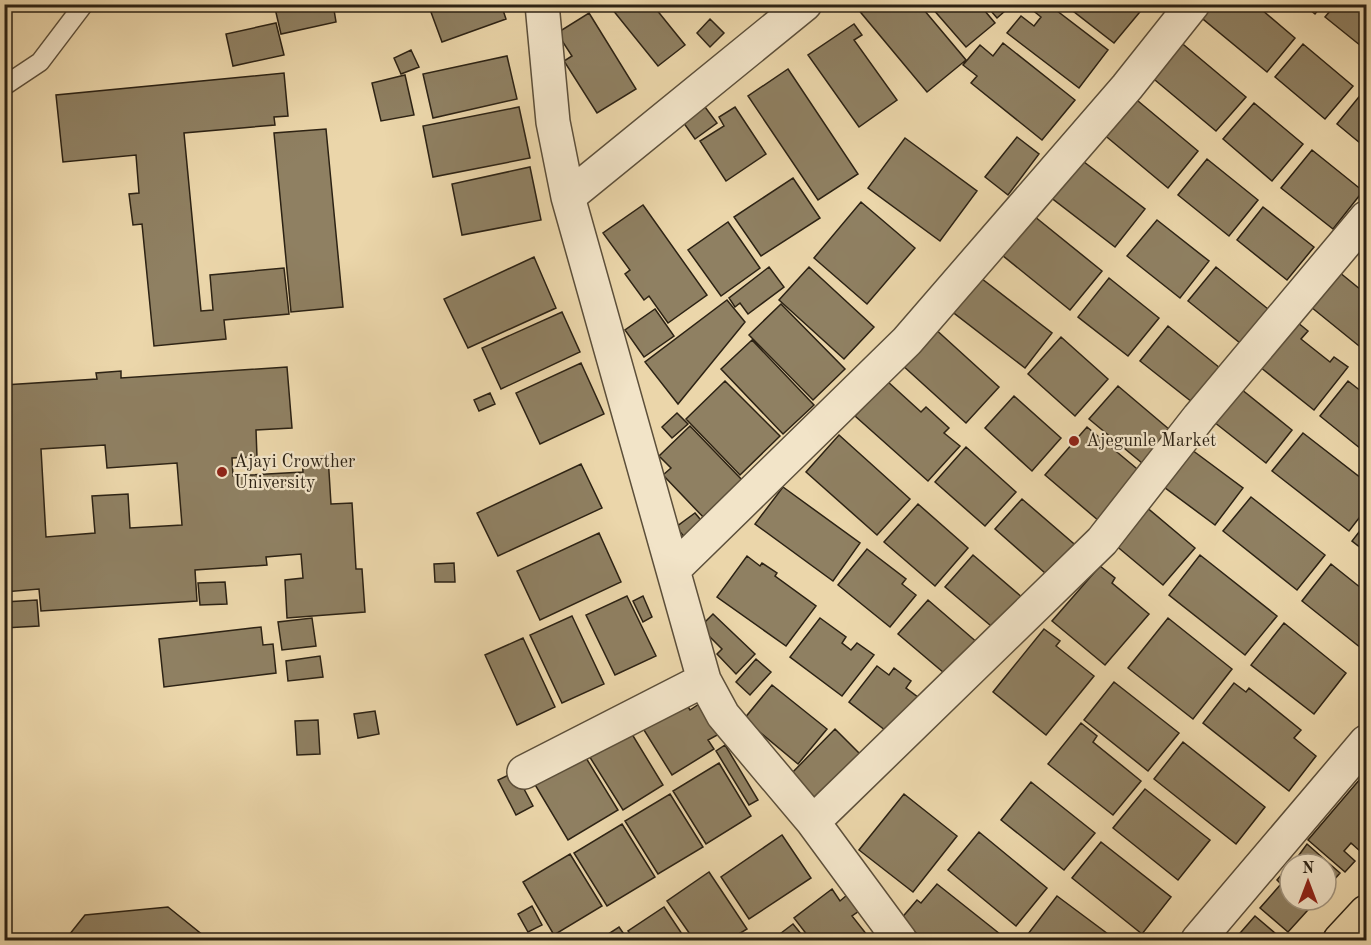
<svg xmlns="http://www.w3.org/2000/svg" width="1371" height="945" viewBox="0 0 1371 945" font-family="'Old Standard TT',serif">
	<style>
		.building { fill: #8f8062; stroke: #2c2214; stroke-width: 1.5; fill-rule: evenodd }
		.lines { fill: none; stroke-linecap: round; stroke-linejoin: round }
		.lane-casing { stroke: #5c4f3a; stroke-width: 21 }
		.street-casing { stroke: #5c4f3a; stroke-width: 36 }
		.highway-casing { stroke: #2c2214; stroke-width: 36 }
		.lane { stroke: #f2e4c8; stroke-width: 18 }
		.street { stroke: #f2e4c8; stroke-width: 33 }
		.highway { stroke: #ebd6aa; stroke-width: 33 }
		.poi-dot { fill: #8f2418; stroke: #f2e4c8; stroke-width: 2 }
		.labels { text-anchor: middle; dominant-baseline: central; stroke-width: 4.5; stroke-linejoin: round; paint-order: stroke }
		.poi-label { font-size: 18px; fill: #2c2214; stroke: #f2e4c8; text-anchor: start }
	</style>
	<rect width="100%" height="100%" fill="#ebd6aa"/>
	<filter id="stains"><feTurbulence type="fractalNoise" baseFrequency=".00333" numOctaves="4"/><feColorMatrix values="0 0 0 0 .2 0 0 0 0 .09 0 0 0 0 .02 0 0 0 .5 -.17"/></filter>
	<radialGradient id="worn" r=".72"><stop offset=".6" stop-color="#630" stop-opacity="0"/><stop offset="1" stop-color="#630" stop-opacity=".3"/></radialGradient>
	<path class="building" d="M 274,4 L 333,4 L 336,22 L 281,34 Z
		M 428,4 L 501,4 L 506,19 L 442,42 Z
		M 608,4 L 652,4 L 685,45 L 658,66 Z
		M 862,4 L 919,4 L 966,60 L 927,92 L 857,8 Z
		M 936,4 L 979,4 L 995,23 L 966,47 L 932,8 Z
		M 985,4 L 1013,4 L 997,18 Z
		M 1035,4 L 1048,4 L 1108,50 L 1079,88 L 1007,33 L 1021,16 L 1034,26 L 1041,17 L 1031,9 Z
		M 1078,4 L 1141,4 L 1144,7 L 1114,43 L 1073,11 Z
		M 1196,4 L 1255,4 L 1295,38 L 1267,72 L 1192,10 Z
		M 1303,4 L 1323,4 L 1315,14 Z
		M 1336,4 L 1366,4 L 1366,50 L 1325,17 Z
		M 589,13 L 636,89 L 597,113 L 564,61 L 572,56 L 557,33 Z
		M 710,19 L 724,33 L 710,47 L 697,33 Z
		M 276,23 L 284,55 L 233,66 L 226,34 Z
		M 854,24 L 862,35 L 854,40 L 897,100 L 859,127 L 808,55 Z
		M 1172,35 L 1246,97 L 1216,131 L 1143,70 Z
		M 1003,43 L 1075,100 L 1042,140 L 971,83 L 977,76 L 963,65 L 980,45 L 993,56 Z
		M 1303,44 L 1353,86 L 1325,119 L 1275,77 Z
		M 411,50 L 419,67 L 401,74 L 394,58 Z
		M 507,56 L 517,99 L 433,118 L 423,74 Z
		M 788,69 L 858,174 L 818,200 L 748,96 Z
		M 284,73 L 288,116 L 274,117 L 275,125 L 184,133 L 201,311 L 213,310 L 210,275 L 284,268 L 289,314 L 224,320 L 226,339 L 154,346 L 142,224 L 133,225 L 129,194 L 139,193 L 136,155 L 63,162 L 56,95 Z
		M 405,75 L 414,115 L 381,121 L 372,83 Z
		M 1126,91 L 1198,151 L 1168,188 L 1096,128 Z
		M 1362,93 L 1366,97 L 1366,148 L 1337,124 Z
		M 1254,103 L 1303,144 L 1272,181 L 1223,139 Z
		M 519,107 L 530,158 L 433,177 L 423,126 Z
		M 705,107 L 717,123 L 695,139 L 683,122 Z
		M 735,107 L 766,154 L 726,181 L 700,141 L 724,126 L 719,117 Z
		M 326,129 L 343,307 L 291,312 L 274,133 Z
		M 1017,137 L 1039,154 L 1008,195 L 985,177 Z
		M 905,138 L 977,191 L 940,241 L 868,188 Z
		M 1312,150 L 1363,191 L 1333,229 L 1281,188 Z
		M 1075,155 L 1145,209 L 1115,247 L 1045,193 Z
		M 1207,159 L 1258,200 L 1229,236 L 1178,195 Z
		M 530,167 L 541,220 L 462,235 L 452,184 Z
		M 793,178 L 820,218 L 761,256 L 734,217 Z
		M 861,202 L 915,248 L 867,304 L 814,258 Z
		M 643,205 L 707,295 L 668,323 L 649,296 L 644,300 L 625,274 L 630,270 L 603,233 Z
		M 1263,207 L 1314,247 L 1287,280 L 1237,240 Z
		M 1029,212 L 1102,271 L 1070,310 L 997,251 Z
		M 1157,220 L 1209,261 L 1180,298 L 1127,256 Z
		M 728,222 L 760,268 L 721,296 L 688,250 Z
		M 534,257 L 556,308 L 468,348 L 444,299 Z
		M 769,267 L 784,287 L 748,314 L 740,303 L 735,307 L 729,298 Z
		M 809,267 L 874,327 L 844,359 L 779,300 Z
		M 1216,267 L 1268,309 L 1240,343 L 1188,301 Z
		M 1339,272 L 1366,294 L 1366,347 L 1364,350 L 1311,307 Z
		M 977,275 L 1052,333 L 1025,368 L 950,310 Z
		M 1109,278 L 1159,318 L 1128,356 L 1078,317 Z
		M 727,300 L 745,322 L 678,404 L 645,362 Z
		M 781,304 L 845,369 L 813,400 L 749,335 Z
		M 655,309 L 674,336 L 644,357 L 625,330 Z
		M 562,312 L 580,352 L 501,389 L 482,348 Z
		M 1297,322 L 1308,331 L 1301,339 L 1330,362 L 1334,357 L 1348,367 L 1314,410 L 1260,367 Z
		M 1168,326 L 1220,368 L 1192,402 L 1140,361 Z
		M 933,327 L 999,387 L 966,423 L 901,364 Z
		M 1061,337 L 1108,379 L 1075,416 L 1028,374 Z
		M 752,340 L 814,405 L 783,434 L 721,369 Z
		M 581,363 L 604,414 L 540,444 L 516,393 Z
		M 287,367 L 292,428 L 256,430 L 257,457 L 232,458 L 233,476 L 303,472 L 302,458 L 328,456 L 331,504 L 352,503 L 356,569 L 362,569 L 365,612 L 287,618 L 285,580 L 303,578 L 301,554 L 266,557 L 267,565 L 195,570 L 197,601 L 41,611 L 39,589 L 4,592 L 4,385 L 97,379 L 96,373 L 121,371 L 121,378 ZM 105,445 L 107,468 L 177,463 L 182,525 L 130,528 L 128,494 L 92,496 L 95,533 L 46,537 L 41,449 Z
		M 725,381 L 780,436 L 740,475 L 686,419 Z
		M 887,381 L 921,412 L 926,407 L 949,428 L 944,433 L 960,446 L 928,481 L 855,416 Z
		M 1348,381 L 1366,395 L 1366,453 L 1320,416 Z
		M 1118,386 L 1170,430 L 1142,463 L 1089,419 Z
		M 1241,389 L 1292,430 L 1266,463 L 1214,422 Z
		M 490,393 L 495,404 L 479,411 L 474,400 Z
		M 1014,396 L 1061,438 L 1032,471 L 985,428 Z
		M 677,413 L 688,424 L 672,438 L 662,427 Z
		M 690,426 L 744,482 L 705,519 L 663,475 L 671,468 L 659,456 Z
		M 1087,427 L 1142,473 L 1099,521 L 1045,475 Z
		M 1303,433 L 1366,482 L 1362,488 L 1366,492 L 1366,509 L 1349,531 L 1272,471 Z
		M 839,435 L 910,499 L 877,535 L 806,472 Z
		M 966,447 L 1016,492 L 985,526 L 935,482 Z
		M 1192,450 L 1243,488 L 1215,525 L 1164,487 Z
		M 581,464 L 602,508 L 498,556 L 477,513 Z
		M 783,487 L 860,543 L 833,581 L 755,524 Z
		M 1251,497 L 1325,555 L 1297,590 L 1223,531 Z
		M 1022,499 L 1080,549 L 1053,580 L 995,529 Z
		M 918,504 L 968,548 L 935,586 L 884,542 Z
		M 1145,506 L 1195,548 L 1163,585 L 1114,544 Z
		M 695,513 L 710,531 L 692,546 L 676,527 Z
		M 1366,523 L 1366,552 L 1352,541 Z
		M 599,533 L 621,582 L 540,620 L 517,571 Z
		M 867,549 L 906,579 L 902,584 L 916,595 L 890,627 L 838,585 Z
		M 973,555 L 1024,599 L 997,631 L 945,587 Z
		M 1200,555 L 1277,616 L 1245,655 L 1169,595 Z
		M 747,556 L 760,566 L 762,563 L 777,573 L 775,576 L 816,606 L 786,646 L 717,597 Z
		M 454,563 L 455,582 L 435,582 L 434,564 Z
		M 1331,564 L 1366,592 L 1366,652 L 1302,601 Z
		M 1100,566 L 1115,578 L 1112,583 L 1149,614 L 1105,665 L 1052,621 Z
		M 225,582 L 227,604 L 200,605 L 198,583 Z
		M 627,596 L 656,656 L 615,675 L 586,615 Z
		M 643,596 L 652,617 L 643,622 L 633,601 Z
		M 37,600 L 39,626 L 4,628 L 4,602 Z
		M 928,600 L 979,644 L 950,678 L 898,634 Z
		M 713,614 L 755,654 L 736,674 L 717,654 L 722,649 L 700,627 Z
		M 572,616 L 604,684 L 562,703 L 530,635 Z
		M 312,618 L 316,646 L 282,650 L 278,622 Z
		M 820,618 L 846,637 L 842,643 L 851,650 L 857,643 L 874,655 L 842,696 L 790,657 Z
		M 1168,618 L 1232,669 L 1193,719 L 1128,668 Z
		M 1284,623 L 1346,673 L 1314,714 L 1251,665 Z
		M 261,627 L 263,645 L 273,644 L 276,673 L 164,687 L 159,639 Z
		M 1044,629 L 1060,641 L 1056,646 L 1094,676 L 1046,735 L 993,692 Z
		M 523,638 L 555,707 L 517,725 L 485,655 Z
		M 320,656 L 323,677 L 288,681 L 286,661 Z
		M 756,659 L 771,672 L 750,695 L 736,682 Z
		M 877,666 L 889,675 L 894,668 L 911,681 L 906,688 L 927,704 L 899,741 L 849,702 Z
		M 1114,682 L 1179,733 L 1148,771 L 1084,720 Z
		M 1234,683 L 1246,692 L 1249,688 L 1301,730 L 1294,738 L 1316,756 L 1289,791 L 1203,723 Z
		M 772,685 L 827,729 L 798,764 L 744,719 Z
		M 682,697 L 690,710 L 702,702 L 721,733 L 708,740 L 714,749 L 672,775 L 639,722 Z
		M 375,711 L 379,734 L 358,738 L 354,714 Z
		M 318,720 L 320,754 L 297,755 L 295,721 Z
		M 1081,723 L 1097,736 L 1093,742 L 1141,781 L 1113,815 L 1048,764 Z
		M 627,726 L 663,785 L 623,810 L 586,751 Z
		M 835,729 L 873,767 L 827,813 L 789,776 Z
		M 1183,742 L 1265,807 L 1236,844 L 1154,779 Z
		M 725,745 L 758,800 L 749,805 L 716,751 Z
		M 583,753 L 618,810 L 568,840 L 534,783 Z
		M 719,763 L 751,816 L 706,844 L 673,791 Z
		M 515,772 L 533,806 L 516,815 L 498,780 Z
		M 1366,772 L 1366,845 L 1361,852 L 1351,843 L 1344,851 L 1355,861 L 1345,872 L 1308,840 Z
		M 1031,782 L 1095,833 L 1064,870 L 1001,820 Z
		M 1145,789 L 1210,840 L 1178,880 L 1113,828 Z
		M 670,794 L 703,847 L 658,874 L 625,821 Z
		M 904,794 L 957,836 L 913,892 L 859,850 Z
		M 622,824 L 655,877 L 607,906 L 574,853 Z
		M 979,832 L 1047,888 L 1016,926 L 948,870 Z
		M 782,835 L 811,878 L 749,919 L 721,877 Z
		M 1101,842 L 1171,897 L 1142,934 L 1072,878 Z
		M 1307,844 L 1340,873 L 1326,889 L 1326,864 L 1299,864 L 1303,859 L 1299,855 Z
		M 570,854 L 602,906 L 554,935 L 523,882 Z
		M 1287,868 L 1290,871 L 1290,900 L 1317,900 L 1288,932 L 1260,908 L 1281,884 L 1277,880 Z
		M 709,872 L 747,929 L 729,940 L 694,940 L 667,901 Z
		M 937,884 L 1005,938 L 1003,940 L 925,940 L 900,920 L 917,900 L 921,903 Z
		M 832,889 L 840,901 L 847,895 L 859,911 L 852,916 L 871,940 L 811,940 L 794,918 Z
		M 1057,896 L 1116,940 L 1029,940 L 1025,938 Z
		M 532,906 L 542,925 L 528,932 L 518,914 Z
		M 168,907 L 209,940 L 65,940 L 85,915 Z
		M 664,907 L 686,940 L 635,940 L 628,931 Z
		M 1255,916 L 1283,940 L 1234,940 Z
		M 793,924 L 806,940 L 772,940 Z
		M 619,927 L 628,940 L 599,940 Z"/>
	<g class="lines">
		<defs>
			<path id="lane" d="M 4,86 L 40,62 L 84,4"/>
			<path id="street" d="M 542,4 L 553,122 L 568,197 L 704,680 L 723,715 L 813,822 L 900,940
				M 568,197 L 805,4
				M 673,570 L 907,341 L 1127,87 L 1193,4
				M 524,772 L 704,680
				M 813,822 L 1102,541 L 1199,417 L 1366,218
				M 1198,940 L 1366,742"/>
			<path id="highway" d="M 1340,940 L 1366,912"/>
		</defs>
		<use href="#lane" class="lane-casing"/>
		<use href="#street" class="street-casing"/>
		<use href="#highway" class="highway-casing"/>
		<use href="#lane" class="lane"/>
		<use href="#street" class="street"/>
		<use href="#highway" class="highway"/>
	</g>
	<g class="poi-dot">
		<circle cx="1074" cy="441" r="6"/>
		<circle cx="222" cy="472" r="6"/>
	</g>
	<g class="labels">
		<g class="poi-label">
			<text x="1086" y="441">Ajegunle Market</text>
			<text x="234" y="462">Ajayi Crowther<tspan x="234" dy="21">University</tspan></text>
		</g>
	</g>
	<rect width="1371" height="945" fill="none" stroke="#ebd6aa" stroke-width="24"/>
	<rect x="6" y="6" width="1359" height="933" fill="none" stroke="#2c2214" stroke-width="3"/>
	<rect x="12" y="12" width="1347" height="921" fill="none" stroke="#2c2214" stroke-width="1.5"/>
	<g transform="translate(1308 882)"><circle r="28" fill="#f2e4c8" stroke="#a39680" stroke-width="1.5"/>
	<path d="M0-4.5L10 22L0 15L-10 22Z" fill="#8f2418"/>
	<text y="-9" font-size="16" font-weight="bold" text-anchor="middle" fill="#2c2214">N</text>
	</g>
	<rect width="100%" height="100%" filter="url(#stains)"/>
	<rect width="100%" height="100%" fill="url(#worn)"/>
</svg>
